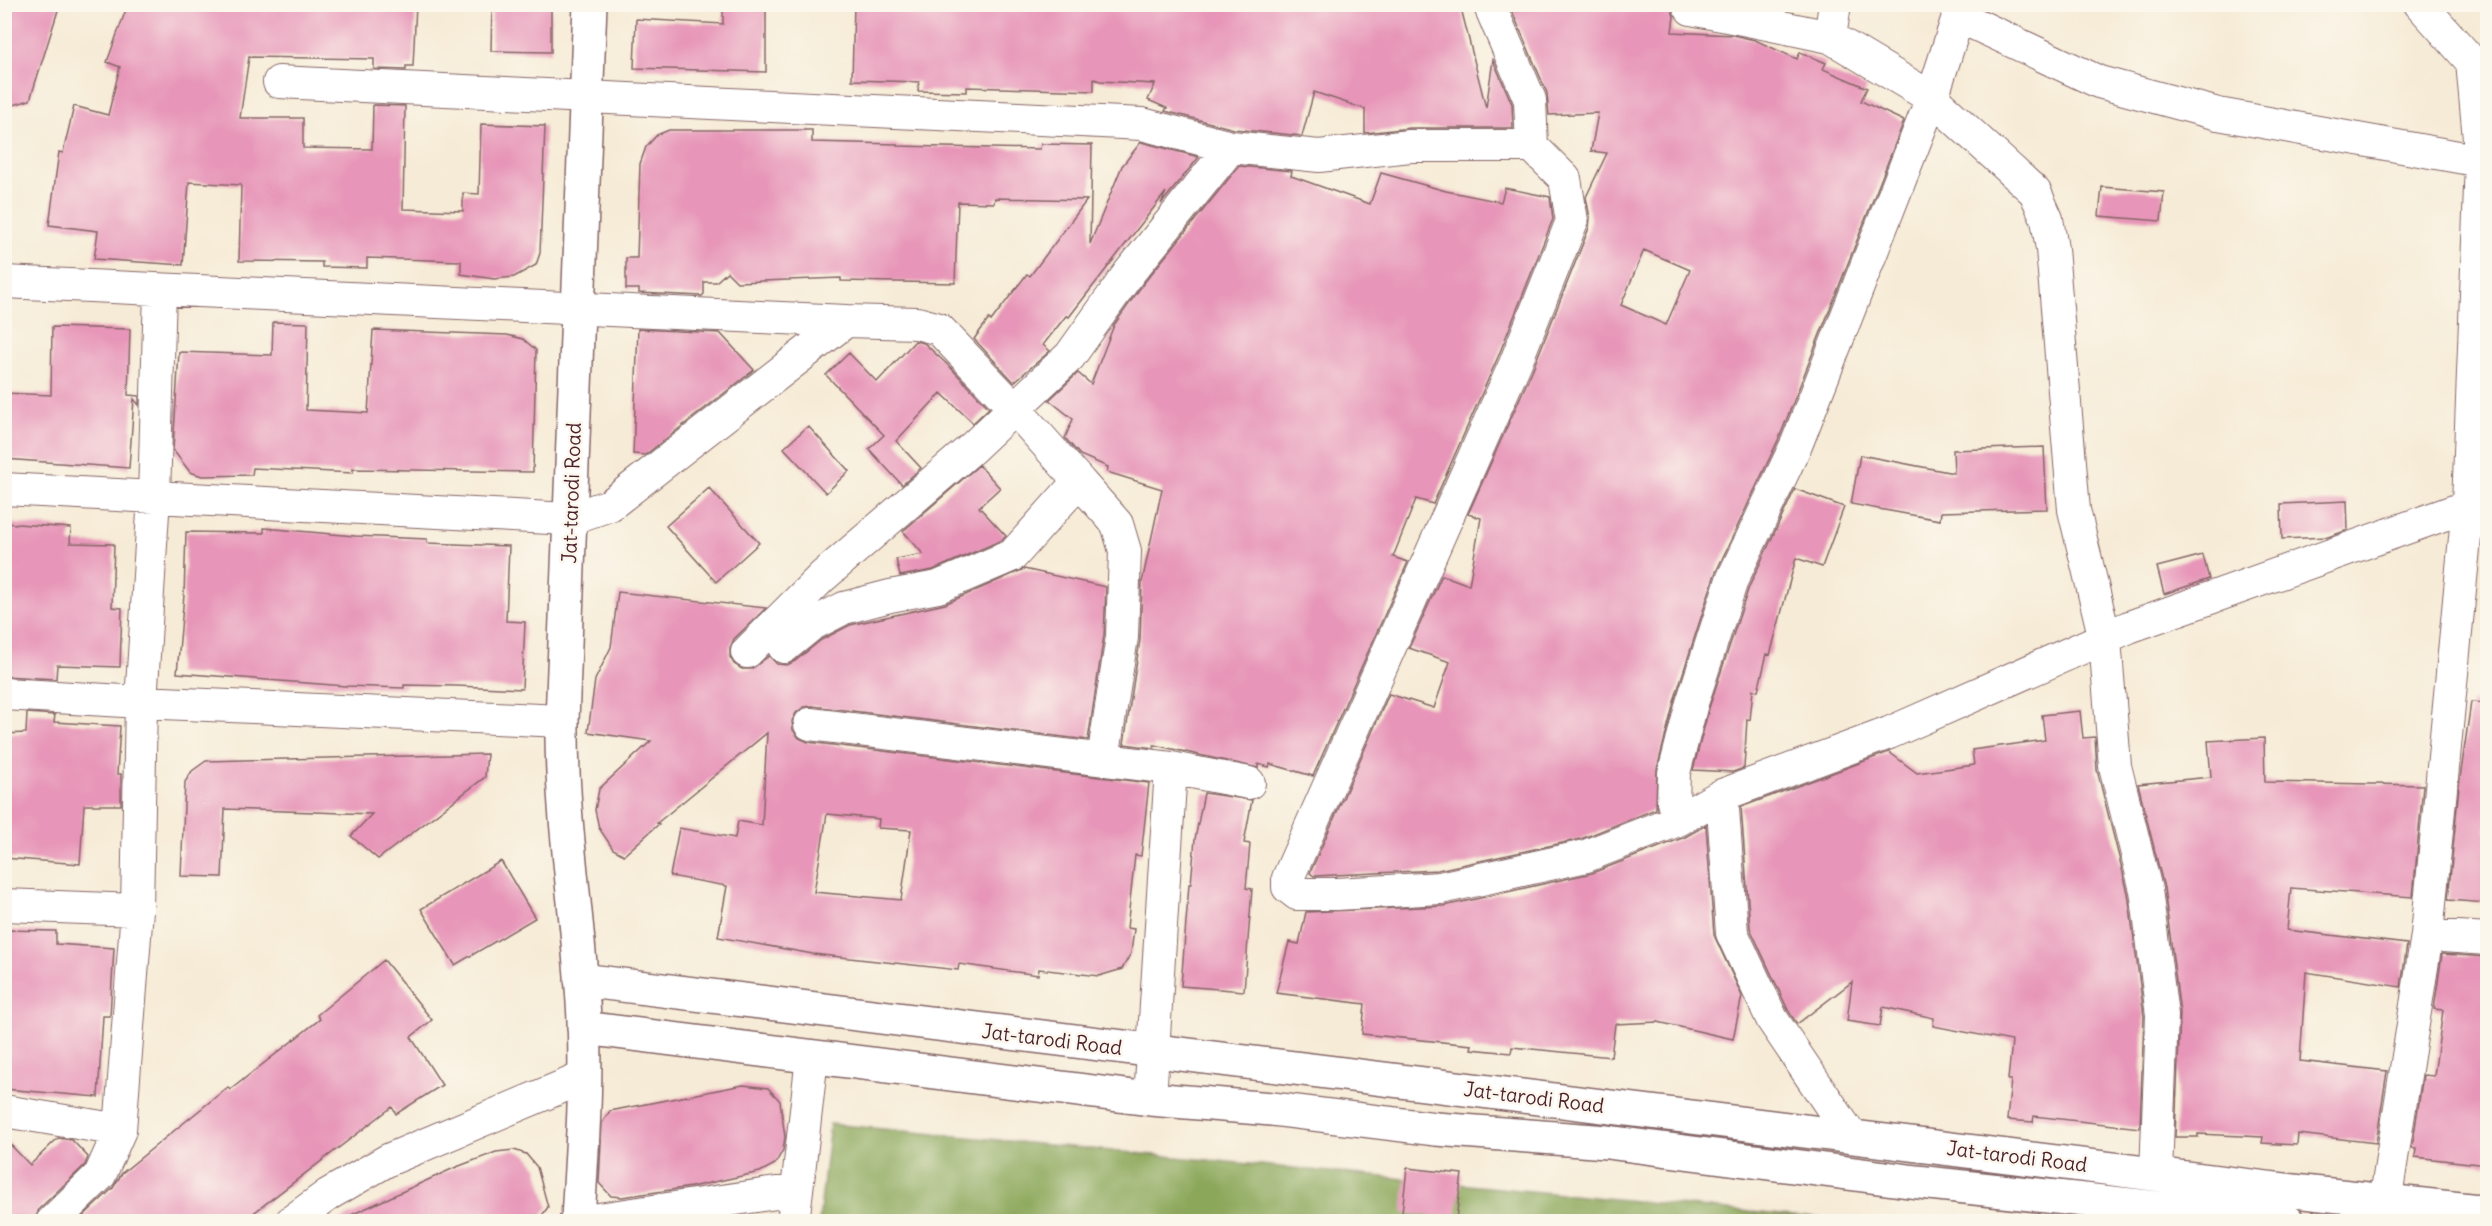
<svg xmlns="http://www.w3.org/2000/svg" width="2492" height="1226" viewBox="0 0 2492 1226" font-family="Delius,sans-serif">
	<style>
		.forest { fill: #8ba75a; stroke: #6a6342; stroke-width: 1.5 }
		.building { fill: #e795b8; fill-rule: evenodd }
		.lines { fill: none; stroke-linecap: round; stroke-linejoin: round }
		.minor-casing { stroke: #866667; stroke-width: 34 }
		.tertiary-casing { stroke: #866667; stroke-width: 36 }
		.minor { stroke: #fff; stroke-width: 32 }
		.tertiary { stroke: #fff; stroke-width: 33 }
		.labels { text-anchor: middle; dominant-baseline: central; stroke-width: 5; stroke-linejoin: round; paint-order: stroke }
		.street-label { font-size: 20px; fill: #4a1f2b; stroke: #fbf7ec }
	</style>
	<rect width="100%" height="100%" fill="#fbf7ec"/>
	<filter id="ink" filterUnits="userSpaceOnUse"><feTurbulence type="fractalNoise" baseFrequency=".0167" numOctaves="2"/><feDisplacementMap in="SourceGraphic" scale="12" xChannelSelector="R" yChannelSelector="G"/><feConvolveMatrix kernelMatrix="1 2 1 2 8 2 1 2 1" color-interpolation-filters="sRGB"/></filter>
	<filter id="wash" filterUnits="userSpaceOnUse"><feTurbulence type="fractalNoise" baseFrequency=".008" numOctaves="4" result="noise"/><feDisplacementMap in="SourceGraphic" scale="24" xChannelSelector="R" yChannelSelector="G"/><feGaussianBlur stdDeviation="1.35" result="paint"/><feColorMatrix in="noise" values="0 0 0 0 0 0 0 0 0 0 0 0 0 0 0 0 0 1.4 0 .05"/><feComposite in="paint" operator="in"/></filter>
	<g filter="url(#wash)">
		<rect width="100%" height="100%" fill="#f6ebd6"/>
		<path class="forest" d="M 830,1124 L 1845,1221 L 819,1222 Z"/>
		<g id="blocks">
			<path class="building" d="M 4,4 L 60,4 L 30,100 L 4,108 Z
				M 128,4 L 378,6 L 378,4 L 416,4 L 413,66 L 406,66 L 406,70 L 374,69 L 374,59 L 249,57 L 240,118 L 303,118 L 303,148 L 372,149 L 373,105 L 405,106 L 403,209 L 463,211 L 463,193 L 479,194 L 481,124 L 545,126 L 540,253 L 536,265 L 514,277 L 494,279 L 461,274 L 461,261 L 367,258 L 367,268 L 322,267 L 322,262 L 239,261 L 241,185 L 189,182 L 183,265 L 94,259 L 98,231 L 49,225 L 59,152 L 63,153 L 74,106 L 108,115 L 120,67 L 107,62 Z
				M 492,4 L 551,4 L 551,52 L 491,51 Z
				M 723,4 L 766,4 L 766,72 L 634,68 L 636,19 L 723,24 Z
				M 949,4 L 1460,4 L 1486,108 L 1493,60 L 1512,104 L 1513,128 L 1410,128 L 1365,133 L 1365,109 L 1314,92 L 1302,136 L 1234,129 L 1165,111 L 1167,108 L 1148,100 L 1155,84 L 1100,81 L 1094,79 L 1094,91 L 967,87 L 967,92 L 918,91 L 919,82 L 852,80 L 854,5 L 949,8 Z
				M 1509,4 L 1670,4 L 1674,16 L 1672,32 L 1733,35 L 1755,40 L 1797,59 L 1800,52 L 1826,63 L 1823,69 L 1867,88 L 1861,101 L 1904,121 L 1780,436 L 1715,574 L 1675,698 L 1657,769 L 1656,809 L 1581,839 L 1438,870 L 1314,876 L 1310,873 L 1389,694 L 1434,708 L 1450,662 L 1409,648 L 1442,575 L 1469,585 L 1481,518 L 1468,514 L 1532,371 L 1589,228 L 1590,218 L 1586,197 L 1607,153 L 1591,151 L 1598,113 L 1549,115 L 1547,93 ZM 1644,250 L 1690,270 L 1666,325 L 1621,305 Z
				M 669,130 L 812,130 L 812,142 L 897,144 L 897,146 L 1040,149 L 1041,144 L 1092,145 L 1090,244 L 1122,166 L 1141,142 L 1199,157 L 1161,204 L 1166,192 L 1069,317 L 1066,316 L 1043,345 L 1050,351 L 1014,382 L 974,339 L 989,319 L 991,321 L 1027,274 L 1030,276 L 1087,200 L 995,198 L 994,203 L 958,202 L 955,283 L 841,281 L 841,278 L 737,282 L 727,272 L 716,282 L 704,282 L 704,294 L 702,296 L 639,293 L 639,289 L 626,289 L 626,258 L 637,258 L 640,164 L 646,147 L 657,135 Z
				M 1239,166 L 1292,171 L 1291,176 L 1294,177 L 1370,204 L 1381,173 L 1446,191 L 1501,202 L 1505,188 L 1550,197 L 1553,219 L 1498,357 L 1433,504 L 1416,499 L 1393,557 L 1408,562 L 1313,776 L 1270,764 L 1269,767 L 1258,764 L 1258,768 L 1154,745 L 1154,748 L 1124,744 L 1140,640 L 1142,582 L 1162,489 L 1107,472 L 1108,467 L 1080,455 L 1065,438 L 1073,419 L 1049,400 L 1078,373 L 1091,384 L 1114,325 L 1143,284 Z
				M 2102,187 L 2164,192 L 2161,221 L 2099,216 Z
				M 273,322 L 308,323 L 306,410 L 368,413 L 373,330 L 507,335 L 523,339 L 536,350 L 533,472 L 353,469 L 353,473 L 253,468 L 252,475 L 202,476 L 190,472 L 173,450 L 179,352 L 272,355 Z
				M 52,327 L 130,329 L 128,395 L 139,396 L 139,405 L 134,399 L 129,468 L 4,459 L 4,393 L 51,395 Z
				M 638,329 L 720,333 L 754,370 L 645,455 L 633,454 Z
				M 915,341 L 924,343 L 951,368 L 989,408 L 973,423 L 941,393 L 896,441 L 921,468 L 902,485 L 869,449 L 884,435 L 826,375 L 849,353 L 877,382 Z
				M 808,426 L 849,471 L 826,493 L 784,448 Z
				M 2044,447 L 2047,509 L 1941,512 L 1940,520 L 1851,504 L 1860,455 L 1954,473 L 1953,450 Z
				M 979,465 L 1000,488 L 979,507 L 1006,536 L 1002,540 L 933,570 L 900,576 L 896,559 L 923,554 L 903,531 Z
				M 709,488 L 759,543 L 716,582 L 666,526 Z
				M 1795,489 L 1844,507 L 1822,567 L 1796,558 L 1770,655 L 1767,654 L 1758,691 L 1753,690 L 1750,720 L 1747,719 L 1744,768 L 1733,772 L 1693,770 L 1709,708 L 1749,587 Z
				M 2347,501 L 2348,530 L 2328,537 L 2282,539 L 2281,504 Z
				M 4,523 L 71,528 L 70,543 L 114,544 L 112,607 L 122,608 L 120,667 L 57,665 L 56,679 L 4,676 Z
				M 264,528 L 355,536 L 427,539 L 427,543 L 509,546 L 506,621 L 525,622 L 522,689 L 457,686 L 404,685 L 404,688 L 346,686 L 177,673 L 184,595 L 186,532 L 264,533 Z
				M 2203,555 L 2209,579 L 2164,594 L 2157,567 Z
				M 1024,569 L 1106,587 L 1104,635 L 1088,740 L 812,706 L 804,707 L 796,713 L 792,721 L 793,730 L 799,738 L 808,742 L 1149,783 L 1141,856 L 1135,855 L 1127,928 L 1134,929 L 1131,953 L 1122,969 L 1099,976 L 1039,969 L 1038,975 L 959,964 L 958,970 L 813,954 L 718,937 L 727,886 L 670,876 L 679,828 L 735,838 L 738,821 L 762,825 L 767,733 L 657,823 L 659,824 L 624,855 L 613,849 L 599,828 L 595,810 L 599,789 L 651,741 L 588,732 L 595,680 L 611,647 L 618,592 L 766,608 L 734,639 L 730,648 L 730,657 L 734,664 L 742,669 L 751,669 L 769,656 L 777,664 L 787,665 L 795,661 L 821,640 L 850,625 L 945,604 ZM 827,814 L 879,819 L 878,828 L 911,830 L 901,900 L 814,892 Z
				M 2471,702 L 2487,703 L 2487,903 L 2448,900 L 2459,786 Z
				M 2080,711 L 2083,738 L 2095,737 L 2097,770 L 2128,893 L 2144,1016 L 2140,1128 L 2034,1116 L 2033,1122 L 2007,1120 L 2011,1080 L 2008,1080 L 2012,1041 L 1933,1026 L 1934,1018 L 1883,1007 L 1880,1026 L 1847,1021 L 1852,982 L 1797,1024 L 1788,1010 L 1750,928 L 1741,807 L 1889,752 L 1917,773 L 1974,765 L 1972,750 L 2045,740 L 2042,715 Z
				M 27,713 L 55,715 L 54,722 L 120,726 L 117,774 L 121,774 L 121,805 L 84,805 L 80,864 L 4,858 L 4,734 L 26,733 Z
				M 2264,738 L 2265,782 L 2423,785 L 2413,897 L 2291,888 L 2287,930 L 2407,944 L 2401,987 L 2306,972 L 2300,1061 L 2387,1071 L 2376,1143 L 2298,1134 L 2297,1145 L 2262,1143 L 2263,1137 L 2198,1134 L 2198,1137 L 2175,1137 L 2180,1013 L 2164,888 L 2138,784 L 2211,777 L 2208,741 Z
				M 487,754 L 485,777 L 378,859 L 351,836 L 372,814 L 225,809 L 222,877 L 181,876 L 185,782 L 192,771 L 206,761 Z
				M 1204,793 L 1252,800 L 1244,843 L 1250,844 L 1246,888 L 1252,889 L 1244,991 L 1181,986 L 1189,884 L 1191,884 L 1195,839 Z
				M 1706,825 L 1714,935 L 1742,996 L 1733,1039 L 1658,1022 L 1615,1024 L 1611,1057 L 1512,1047 L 1511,1053 L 1471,1049 L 1472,1045 L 1362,1034 L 1365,1004 L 1276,993 L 1289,942 L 1299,944 L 1306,912 L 1444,906 L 1592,873 L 1685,837 Z
				M 501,861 L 535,918 L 455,965 L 421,909 Z
				M 4,930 L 56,931 L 56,944 L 114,948 L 110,1016 L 103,1016 L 98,1097 L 4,1089 Z
				M 2442,954 L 2487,957 L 2487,1165 L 2415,1157 L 2416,1148 L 2412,1148 L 2423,1075 L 2434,1076 L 2443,1010 L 2434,1009 Z
				M 384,960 L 432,1020 L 411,1037 L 442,1085 L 396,1114 L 392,1107 L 243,1221 L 78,1221 L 113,1188 L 122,1173 L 228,1087 L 230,1090 L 320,1019 L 317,1015 Z
				M 743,1085 L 768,1088 L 780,1101 L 785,1137 L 783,1150 L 775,1164 L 760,1172 L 691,1187 L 622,1197 L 611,1196 L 599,1183 L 602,1123 L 610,1111 Z
				M 4,1138 L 30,1165 L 58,1138 L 72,1140 L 88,1157 L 85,1165 L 39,1209 L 35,1221 L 4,1221 Z
				M 514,1150 L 526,1154 L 537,1167 L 548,1207 L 538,1221 L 338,1221 L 454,1168 L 496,1152 Z
				M 1407,1168 L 1462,1174 L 1456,1219 L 1402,1213 Z"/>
		</g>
	</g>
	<g filter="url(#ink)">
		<use href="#blocks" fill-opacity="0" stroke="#866667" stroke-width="1.5"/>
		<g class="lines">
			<defs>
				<path id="minor" d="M 1489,4 L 1530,100 L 1532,146
					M 1688,4 L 1691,9 L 1753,21
					M 1755,4 L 1753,21 L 1830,37 L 1932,98 L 2035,192 L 2047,219 L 2052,249 L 2074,510 L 2105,639 L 2115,766 L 2146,890 L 2162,1015 L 2156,1173
					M 1958,16 L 2099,82 L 2218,114 L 2481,161
					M 1830,37 L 1835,4
					M 279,82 L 1142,124 L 1231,147 L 1319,156 L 1410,146 L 1532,146 L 1565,179 L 1572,221 L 1515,364 L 1288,878 L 1288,887 L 1297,894 L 1337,894 L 1440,888 L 1586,856 L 1678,820 L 1722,795 L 1889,733 L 2129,627 L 2468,506 L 2481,161 L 2472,62 L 2420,4
					M 4,282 C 285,297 566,306 846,321 L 610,505 L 569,519 L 4,489
					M 1079,481 L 1117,524 L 1125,551 L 1122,637 L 1103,759
					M 784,647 L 811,625 L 844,608 L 890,596 L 938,587 L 1013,555 L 1079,481 L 1015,409 L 939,329 L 917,323 L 846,321
					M 747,652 L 822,577 L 971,449 L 1070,356 L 1129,273 L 1231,147
					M 4,694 L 141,702 L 154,497 L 160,290
					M 810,724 L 1171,768 L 1150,1099
					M 1171,768 L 1249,783
					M 1722,795 L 1732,933 L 1772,1019 L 1851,1136
					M 1678,820 L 1673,802 L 1674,773 L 1692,703 L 1732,580 L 1797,443 L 1932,98 L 1962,4
					M 4,905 L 137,910
					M 2427,935 L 2468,506 L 2485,500
					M 4,1111 L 120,1130
					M 797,1190 L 812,1057
					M 52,1222 L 100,1175 L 120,1130 L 137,910 L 141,702 L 562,721
					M 291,1222 L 329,1194 L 388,1160 L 585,1077
					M 578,1222 L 797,1190 L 793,1222
					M 2382,1222 L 2427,935 L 2488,939"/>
				<path id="tertiary" d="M 581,980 L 2267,1188 L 2488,1212
					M 584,1028 L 1150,1099 L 1272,1109 L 1436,1129 L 1607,1142 L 1909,1181 L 2288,1222
					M 576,1222 L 578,1220 C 582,1148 588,1075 583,1002 C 577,908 561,815 562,721 L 590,4"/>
			</defs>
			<use href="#minor" class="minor-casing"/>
			<use href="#tertiary" class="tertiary-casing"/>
			<use href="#minor" class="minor"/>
			<use href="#tertiary" class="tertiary"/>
		</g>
	</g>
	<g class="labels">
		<g class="street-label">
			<text transform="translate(571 493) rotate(-88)">Jat-tarodi Road</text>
			<text transform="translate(1052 1039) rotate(7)">Jat-tarodi Road</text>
			<text transform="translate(1534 1097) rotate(7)">Jat-tarodi Road</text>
			<text transform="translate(2017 1156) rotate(7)">Jat-tarodi Road</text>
		</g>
	</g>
	<rect width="2492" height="1226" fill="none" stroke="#fbf7ec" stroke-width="24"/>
</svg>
